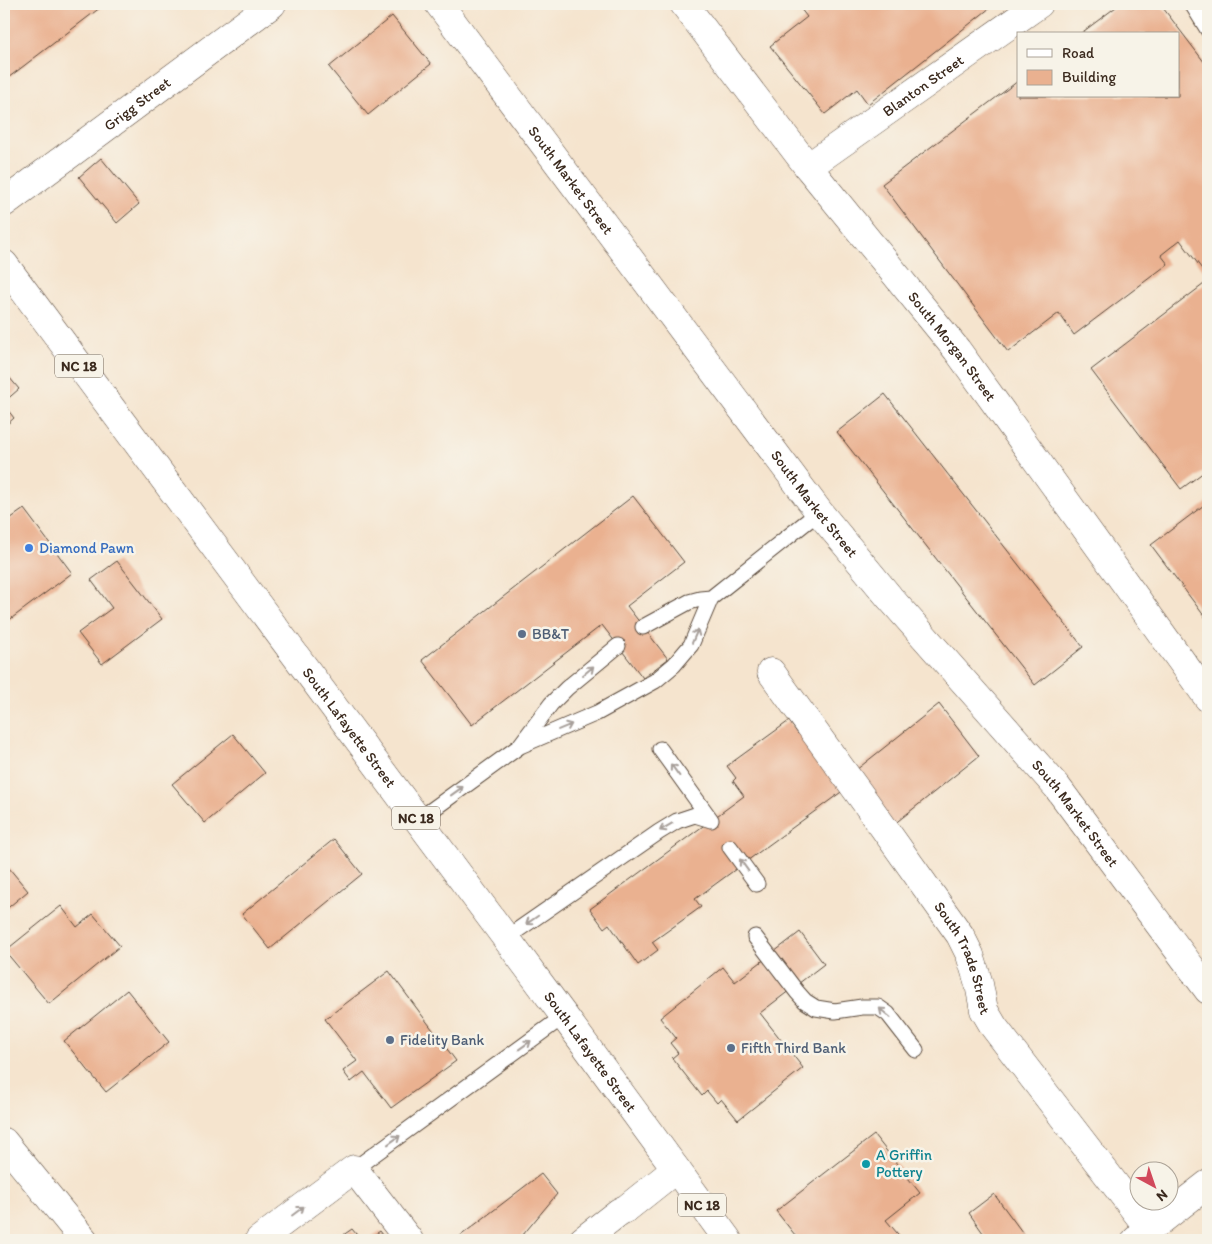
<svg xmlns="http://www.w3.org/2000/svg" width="1212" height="1244" viewBox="0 0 1212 1244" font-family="Itim,sans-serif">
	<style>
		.building { fill: #eab190 }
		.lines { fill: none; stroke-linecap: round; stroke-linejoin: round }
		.lane-casing { stroke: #574638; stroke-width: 17 }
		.street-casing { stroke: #574638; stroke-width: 29 }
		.secondary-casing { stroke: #574638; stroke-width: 29 }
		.primary-casing { stroke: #574638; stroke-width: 29 }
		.lane { stroke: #fff; stroke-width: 15 }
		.street { stroke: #fff; stroke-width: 28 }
		.secondary { stroke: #fff; stroke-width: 28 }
		.primary { stroke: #fff; stroke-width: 28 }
		.oneway { stroke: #a79f9a }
		.shop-dot { fill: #3f7fe0; stroke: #f7f3e8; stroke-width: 2 }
		.service-dot { fill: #5c6f8a; stroke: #f7f3e8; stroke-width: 2 }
		.culture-dot { fill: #0f9aa8; stroke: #f7f3e8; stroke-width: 2 }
		.labels { text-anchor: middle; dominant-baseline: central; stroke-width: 5; stroke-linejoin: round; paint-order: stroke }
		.shield { fill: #f7f3e8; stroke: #73665b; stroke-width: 1 }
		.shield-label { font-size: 14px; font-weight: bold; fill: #3b2a1e }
		.street-label { font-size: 15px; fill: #3b2a1e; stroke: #f7f3e8 }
		.shop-label { font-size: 15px; fill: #366cbe; stroke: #f7f3e8; text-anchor: start }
		.service-label { font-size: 15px; fill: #4e5e75; stroke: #f7f3e8; text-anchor: start }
		.culture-label { font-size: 15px; fill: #0d838f; stroke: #f7f3e8; text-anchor: start }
	</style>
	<rect width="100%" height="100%" fill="#f7f3e8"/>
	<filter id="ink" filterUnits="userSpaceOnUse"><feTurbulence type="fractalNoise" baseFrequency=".02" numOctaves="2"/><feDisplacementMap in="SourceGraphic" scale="10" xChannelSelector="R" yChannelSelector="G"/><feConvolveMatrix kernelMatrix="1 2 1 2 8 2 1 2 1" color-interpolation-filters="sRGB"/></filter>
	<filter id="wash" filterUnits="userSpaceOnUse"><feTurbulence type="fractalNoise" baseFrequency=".0096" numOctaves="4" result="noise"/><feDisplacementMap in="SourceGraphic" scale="20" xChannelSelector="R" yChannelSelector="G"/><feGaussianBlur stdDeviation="1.12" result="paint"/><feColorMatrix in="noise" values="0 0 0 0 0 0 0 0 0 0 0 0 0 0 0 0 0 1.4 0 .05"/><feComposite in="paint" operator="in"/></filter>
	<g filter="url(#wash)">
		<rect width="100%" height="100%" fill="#f5e4ce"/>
		<g id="blocks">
			<path class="building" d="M 4,4 L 105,4 L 4,81 Z
				M 797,4 L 995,4 L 868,104 L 857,89 L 825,114 L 770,46 L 807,17 Z
				M 1120,4 L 1160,4 L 1208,67 L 1208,277 L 1180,240 L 1161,255 L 1168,264 L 1074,335 L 1059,313 L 1008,352 L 882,184 L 1018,81 L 1018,96 L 1178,96 L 1178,34 L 1080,34 Z
				M 392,16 L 431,64 L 368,115 L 329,67 Z
				M 101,158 L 139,204 L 117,223 L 79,177 Z
				M 1208,281 L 1208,469 L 1181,489 L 1091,370 Z
				M 4,371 L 19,389 L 4,402 Z
				M 885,394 L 1083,647 L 1035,685 L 837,432 Z
				M 4,405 L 14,418 L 4,427 Z
				M 633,496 L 684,562 L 627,606 L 668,659 L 643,678 L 602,625 L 472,725 L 422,660 Z
				M 1208,502 L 1208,621 L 1151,545 Z
				M 24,509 L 72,573 L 4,624 L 4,523 Z
				M 117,561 L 162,619 L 102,664 L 78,633 L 112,608 L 91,580 Z
				M 939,704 L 979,756 L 893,825 L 851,774 Z
				M 789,721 L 798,734 L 805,728 L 848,787 L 695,899 L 701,907 L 652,942 L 658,950 L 638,965 L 609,924 L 604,928 L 590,909 L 744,796 L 733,781 L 736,778 L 727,766 Z
				M 233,734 L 265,773 L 205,823 L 172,784 Z
				M 334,839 L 362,874 L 270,949 L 242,914 Z
				M 4,862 L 28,891 L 4,911 Z
				M 61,906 L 77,927 L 93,914 L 120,946 L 49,1004 L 5,951 Z
				M 800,932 L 824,964 L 760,1013 L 803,1068 L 738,1120 L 721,1099 L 717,1103 L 707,1091 L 702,1096 L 672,1058 L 678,1053 L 670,1043 L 676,1038 L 660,1018 L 723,967 L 735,982 Z
				M 389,971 L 456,1061 L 391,1108 L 364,1072 L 351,1082 L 343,1071 L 357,1061 L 325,1019 Z
				M 127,990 L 169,1042 L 106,1092 L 64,1041 Z
				M 874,1135 L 920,1193 L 886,1220 L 903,1240 L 799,1240 L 776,1211 Z
				M 541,1174 L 557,1194 L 522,1236 L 525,1240 L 455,1240 Z
				M 994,1194 L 1028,1240 L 988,1240 L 969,1213 Z
				M 352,1229 L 361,1240 L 336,1240 Z
				M 380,1231 L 387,1240 L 367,1240 Z"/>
		</g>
	</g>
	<g filter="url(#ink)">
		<use href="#blocks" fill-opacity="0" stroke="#574638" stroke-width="1"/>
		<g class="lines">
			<defs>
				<path id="lane" d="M 1192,4 L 1208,30
					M 643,627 L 689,602 L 700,599 L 711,598
					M 521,744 L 551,704 L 567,688 L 618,646
					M 660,749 L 711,820
					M 418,820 L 520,746 L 597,713 L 655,681 L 674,665 L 691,645 L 711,598 L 819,512
					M 730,847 L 757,884
					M 755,937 L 797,992 L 805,1001 L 816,1008 L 835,1011 L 862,1007 L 878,1007 L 888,1014 L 916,1050
					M 506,938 L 659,832 L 677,821 L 695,815 L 711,820
					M 354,1169 L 564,1016"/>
				<g id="street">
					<path id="s1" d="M 439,4 L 819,512 L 890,598 L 1057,787 L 1208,990"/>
					<path id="s2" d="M 808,167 L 1039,4"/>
					<path id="s3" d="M 4,203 L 272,4"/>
					<path id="s4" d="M 771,672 L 866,803 L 960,935 L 970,955 L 979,984 L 984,1010 L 994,1027 L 1150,1230"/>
					<path d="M 4,1142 L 84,1240"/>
					<path d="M 259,1240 L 354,1169 L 409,1240"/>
					<path d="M 583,1240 L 619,1212 L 627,1208 L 676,1169"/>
					<path d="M 1136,1240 L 1208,1184"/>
				</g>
				<g id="secondary">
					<path id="s5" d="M 684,4 L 808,167 L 957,350 L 1208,698"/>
				</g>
				<g id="primary">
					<path id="s6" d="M 4,264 L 564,1016 L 728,1240"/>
				</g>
			</defs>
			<use href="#lane" class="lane-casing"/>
			<use href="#street" class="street-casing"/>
			<use href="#secondary" class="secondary-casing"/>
			<use href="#primary" class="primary-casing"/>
			<use href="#lane" class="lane"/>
			<use href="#street" class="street"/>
			<use href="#secondary" class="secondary"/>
			<use href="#primary" class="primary"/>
		</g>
		<defs><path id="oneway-shaft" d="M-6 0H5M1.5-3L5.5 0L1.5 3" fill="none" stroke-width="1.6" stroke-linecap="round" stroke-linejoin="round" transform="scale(1.25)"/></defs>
		<g class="oneway">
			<use href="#oneway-shaft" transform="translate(695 636) rotate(-67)"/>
			<use href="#oneway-shaft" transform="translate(588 671) rotate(-40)"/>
			<use href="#oneway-shaft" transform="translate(565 727) rotate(-23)"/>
			<use href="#oneway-shaft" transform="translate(675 770) rotate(-126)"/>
			<use href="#oneway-shaft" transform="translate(457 791) rotate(-36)"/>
			<use href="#oneway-shaft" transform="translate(666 827) rotate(149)"/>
			<use href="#oneway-shaft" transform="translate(744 865) rotate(-126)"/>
			<use href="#oneway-shaft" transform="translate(532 920) rotate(145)"/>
			<use href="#oneway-shaft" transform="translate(885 1013) rotate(-140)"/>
			<use href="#oneway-shaft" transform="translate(525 1045) rotate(-36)"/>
			<use href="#oneway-shaft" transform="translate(394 1140) rotate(-36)"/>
			<use href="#oneway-shaft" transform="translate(298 1211) rotate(-37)"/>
		</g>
	</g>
	<circle class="shop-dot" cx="29" cy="548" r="5"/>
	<g class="service-dot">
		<circle cx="522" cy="634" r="5"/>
		<circle cx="390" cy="1040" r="5"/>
		<circle cx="731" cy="1048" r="5"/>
	</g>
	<circle class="culture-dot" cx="866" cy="1164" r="5"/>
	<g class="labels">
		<g class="shield">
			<rect x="55" y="354.5" width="48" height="23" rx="4"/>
			<rect x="392" y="806.5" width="48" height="23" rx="4"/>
			<rect x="678" y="1193.5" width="48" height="23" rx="4"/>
		</g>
		<g class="shield-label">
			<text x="79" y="366">NC 18</text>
			<text x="416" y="818">NC 18</text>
			<text x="702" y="1205">NC 18</text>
		</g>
		<g class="street-label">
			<text stroke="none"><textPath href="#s2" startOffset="141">Blanton Street</textPath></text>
			<text stroke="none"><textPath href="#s3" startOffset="166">Grigg Street</textPath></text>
			<text stroke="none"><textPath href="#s1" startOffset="220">South Market Street</textPath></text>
			<text stroke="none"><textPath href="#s5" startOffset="435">South Morgan Street</textPath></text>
			<text stroke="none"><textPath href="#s1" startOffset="625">South Market Street</textPath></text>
			<text stroke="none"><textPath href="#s6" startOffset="578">South Lafayette Street</textPath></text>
			<text stroke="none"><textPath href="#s1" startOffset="1030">South Market Street</textPath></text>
			<text stroke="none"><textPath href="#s4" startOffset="346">South Trade Street</textPath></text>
			<text stroke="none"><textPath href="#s6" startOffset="982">South Lafayette Street</textPath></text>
		</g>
		<g class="shop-label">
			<text x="39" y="548">Diamond Pawn</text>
		</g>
		<g class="service-label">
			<text x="532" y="634">BB&amp;T</text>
			<text x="400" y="1040">Fidelity Bank</text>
			<text x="741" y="1048">Fifth Third Bank</text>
		</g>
		<g class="culture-label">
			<text x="876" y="1155">A Griffin<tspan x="876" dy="17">Pottery</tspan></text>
		</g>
	</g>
	<rect width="1212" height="1244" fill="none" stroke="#f7f3e8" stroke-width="20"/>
	<rect x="1017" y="32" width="162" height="65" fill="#f7f3e8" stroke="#aca397"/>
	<rect x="1027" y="49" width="25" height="8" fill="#ffffff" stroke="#aca397"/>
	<text x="1062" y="58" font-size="15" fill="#3b2a1e">Road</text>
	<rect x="1027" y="70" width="25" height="15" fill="#eab190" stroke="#aca397"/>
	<text x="1062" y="82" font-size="15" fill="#3b2a1e">Building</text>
	<g transform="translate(1154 1186) rotate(140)"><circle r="24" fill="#f7f3e8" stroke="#aca397"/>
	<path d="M0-4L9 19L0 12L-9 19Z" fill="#d1495b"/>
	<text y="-8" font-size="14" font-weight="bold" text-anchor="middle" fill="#3b2a1e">N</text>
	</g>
</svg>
